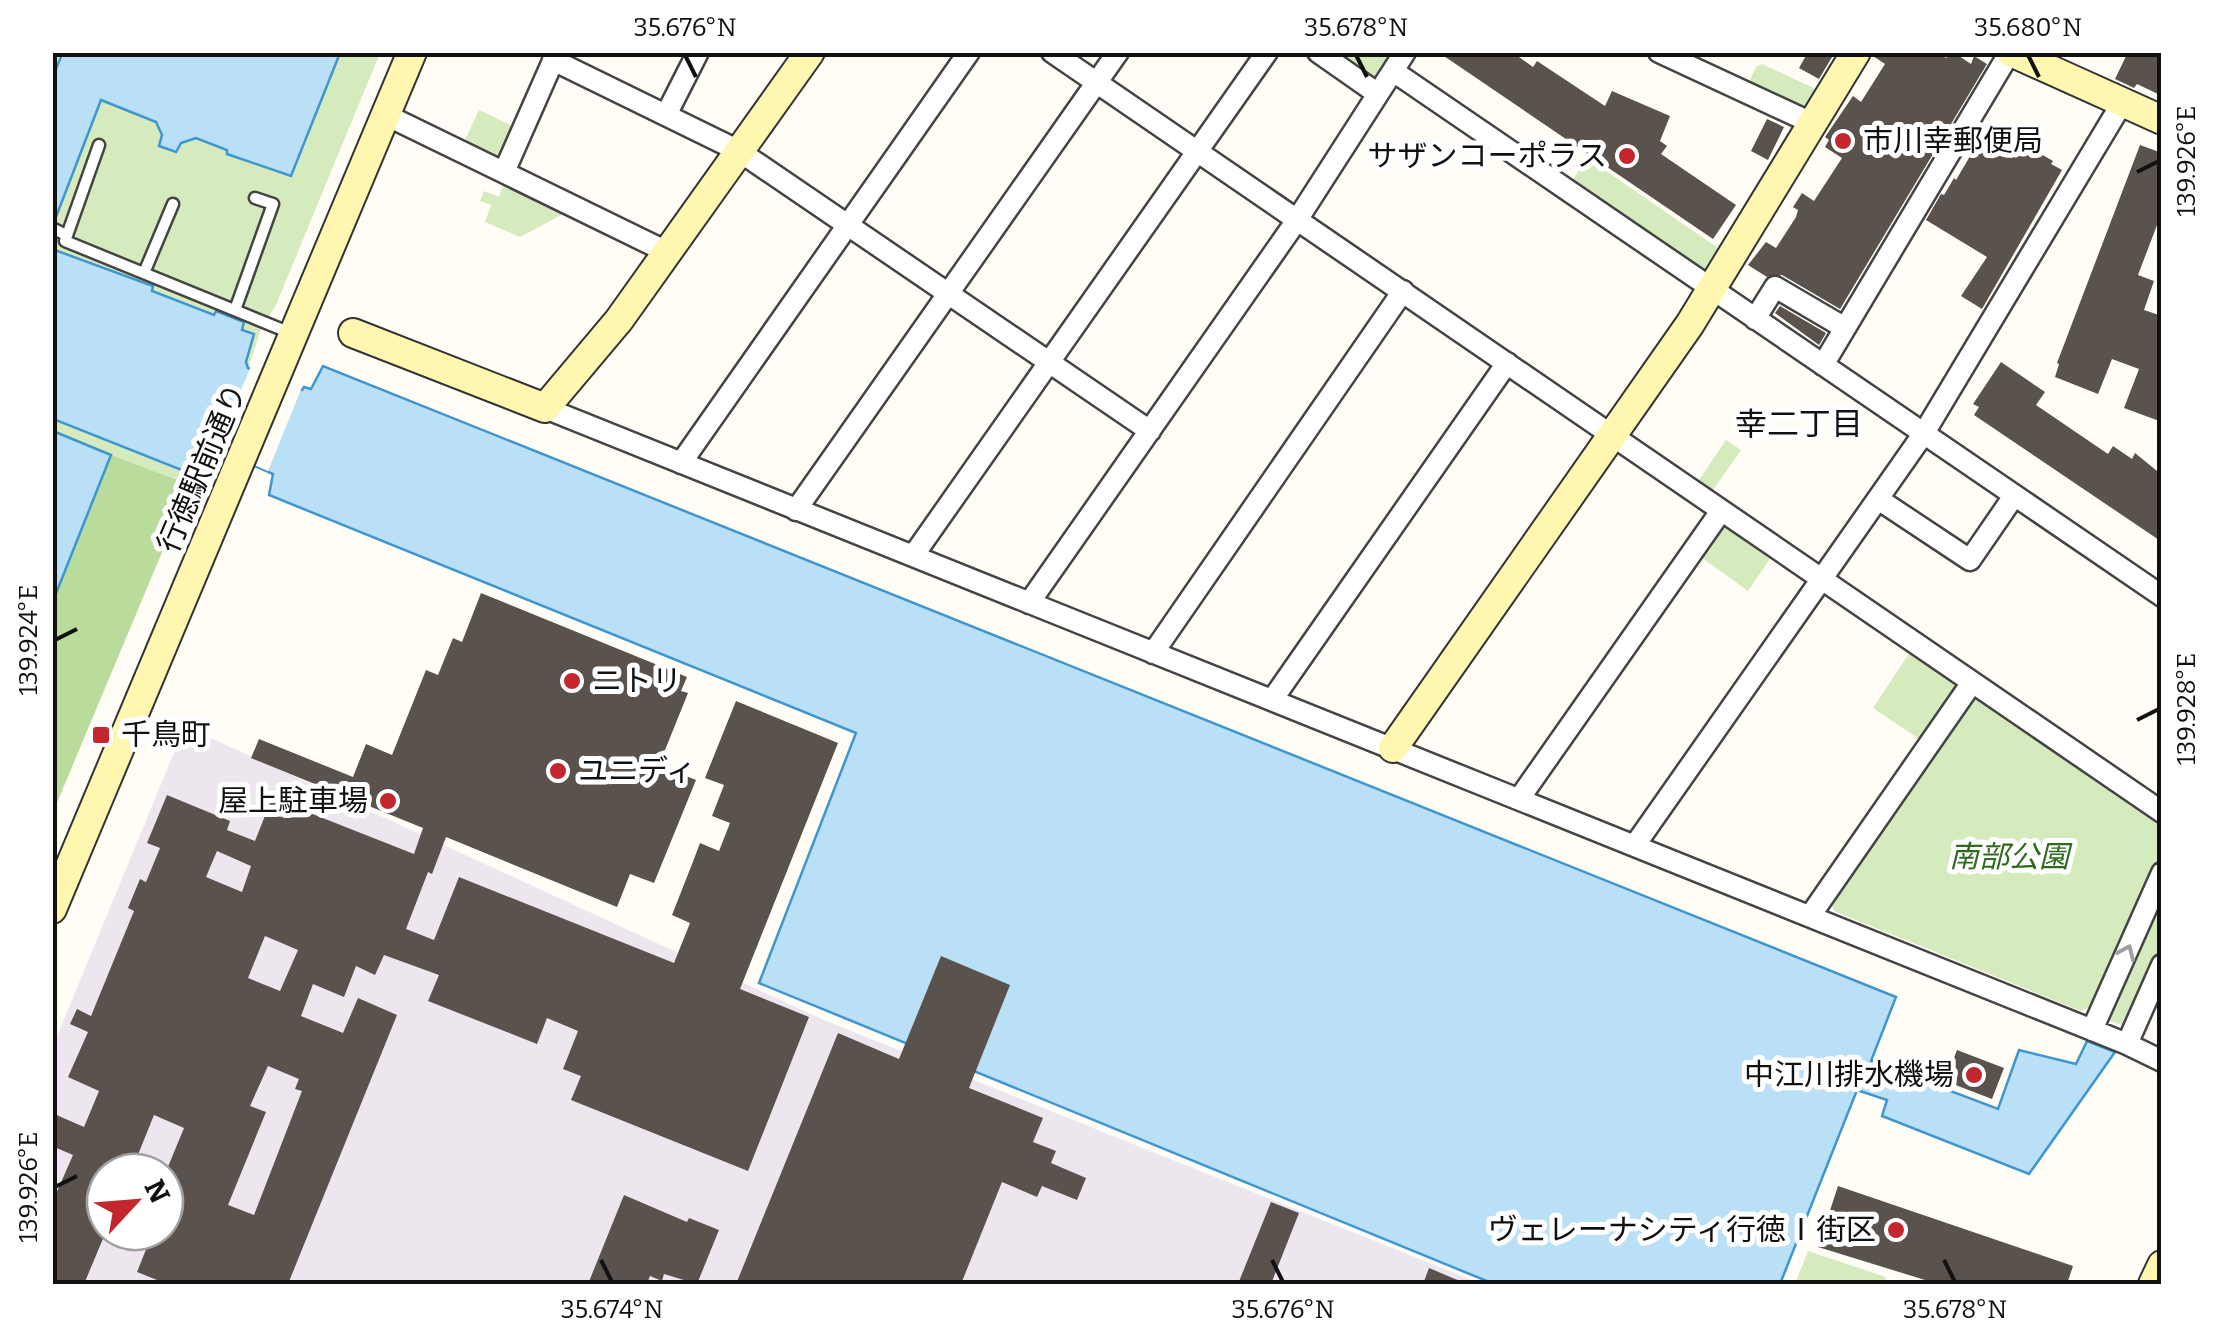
<svg xmlns="http://www.w3.org/2000/svg" width="2214" height="1337" viewBox="0 0 2214 1337" font-family="Bitter,'Noto Sans JP',serif">
	<style>
		.industrial { fill: #eee6ef; fill-rule: evenodd }
		.green { fill: #d5ebbd }
		.forest { fill: #b9dc9c }
		.water { fill: #b9e0f7; stroke: #3f96cf; stroke-width: 2.5 }
		.pier { fill: #fffdf5 }
		.building { fill: #5a524d; fill-rule: evenodd }
		.lines { fill: none; stroke-linecap: round; stroke-linejoin: round }
		.lane-casing { stroke: #444; stroke-width: 15 }
		.street-casing { stroke: #444; stroke-width: 25 }
		.secondary-casing { stroke: #333; stroke-width: 32 }
		.lane { stroke: #fff; stroke-width: 10 }
		.street { stroke: #fff; stroke-width: 20 }
		.secondary { stroke: #fff6b0; stroke-width: 28 }
		.oneway { stroke: #a0a0a0 }
		.ticks { fill: none; stroke: #111; stroke-width: 4 }
		.poi-dot { fill: #c4262e; stroke: #fff; stroke-width: 4 }
		.labels { text-anchor: middle; dominant-baseline: central; stroke-width: 10; stroke-linejoin: round; paint-order: stroke }
		.poi-label { font-size: 30px; fill: #111; stroke: #fff; text-anchor: start }
		.street-label { font-size: 30px; fill: #111; stroke: #fff }
		.park-label { font-size: 30px; font-style: italic; fill: #2f6b1f; stroke: #fff }
		.neighbourhood-label { font-size: 32px; fill: #111; stroke: #fff }
		.neatline { fill: none; stroke: #111; stroke-width: 4 }
		.ticks-label { font-size: 25px; text-anchor: middle; fill: #111 }
	</style>
	<rect width="100%" height="100%" fill="#fffdf5"/>
	<path class="industrial" d="M 185,726 L 824,1020 L 1482,1284 L 53,1284 L 53,1046 ZM 105,1172 L 165,1172 L 165,1232 L 105,1232 Z"/>
	<path class="green" d="M 53,53 L 380,53 L 276,305 C 271,314 263,323 260,332 C 249,365 221,467 192,481 L 53,812 Z
		M 1327,53 L 1395,53 L 1378,79 L 1371,82 Z
		M 1762,64 L 1820,91 L 1814,104 L 1804,109 L 1748,84 L 1756,67 Z
		M 479,110 L 517,128 L 502,161 L 463,144 Z
		M 1587,158 L 1724,252 L 1714,270 L 1704,272 L 1572,181 Z
		M 504,183 L 567,212 L 520,237 L 485,222 L 491,205 L 480,201 L 484,191 L 499,197 Z
		M 1726,440 L 1741,450 L 1711,493 L 1697,483 Z
		M 1729,522 L 1774,553 L 1748,591 L 1698,555 L 1720,524 Z
		M 1910,652 L 1954,682 L 1957,690 L 1922,741 L 1873,708 Z
		M 1981,698 L 2161,820 L 2161,860 L 2097,1004 L 2081,1011 L 1834,911 L 1831,902 L 1970,700 Z
		M 2161,885 L 2161,950 L 2127,1027 L 2102,1018 Z
		M 1808,1251 L 1886,1277 L 1883,1284 L 1795,1284 Z"/>
	<path class="forest" d="M 111,455 L 190,485 L 53,812 L 53,601 Z"/>
	<path class="water" d="M 63,52 L 340,52 L 340,53 L 291,176 L 227,154 L 227,150 L 196,138 L 181,143 L 176,152 L 159,146 L 162,135 L 156,122 L 101,100 L 56,217 L 52,216 L 53,76 Z
		M 52,249 L 153,286 L 152,291 L 214,315 L 216,311 L 244,322 L 242,330 L 254,334 L 246,362 L 248,368 L 302,390 L 304,387 L 311,389 L 323,366 L 1896,997 L 1871,1061 L 1998,1109 L 2019,1050 L 2076,1064 L 2087,1041 L 2115,1052 L 2029,1174 L 1882,1116 L 1887,1100 L 1857,1090 L 1780,1284 L 1494,1284 L 759,983 L 856,733 L 269,495 L 273,474 L 217,449 L 209,448 L 194,475 L 53,419 Z
		M 53,431 L 111,455 L 53,601 Z"/>
	<path class="pier" d="M 251,366 L 302,387 L 268,471 L 216,449 Z"/>
	<path class="building" d="M 1438,52 L 1512,52 L 1533,67 L 1537,61 L 1605,106 L 1612,91 L 1670,116 L 1660,141 L 1667,146 L 1661,154 L 1736,205 L 1713,239 Z
		M 1808,52 L 1835,52 L 1819,79 L 1799,68 Z
		M 1873,52 L 1937,52 L 1946,58 L 1953,52 L 1971,64 L 1974,56 L 1987,64 L 1840,309 L 1782,275 L 1767,277 L 1748,265 L 1766,242 L 1776,248 L 1796,217 L 1798,210 L 1793,207 L 1802,193 L 1814,201 L 1842,158 L 1825,147 L 1829,140 L 1825,137 L 1853,96 L 1861,102 L 1885,64 L 1873,56 Z
		M 2128,52 L 2162,52 L 2162,96 L 2137,84 L 2134,88 L 2115,79 Z
		M 1767,119 L 1784,127 L 1768,160 L 1751,151 Z
		M 1989,124 L 2053,161 L 2051,164 L 2062,170 L 1982,309 L 1961,296 L 1987,257 L 1926,220 L 1941,194 L 1944,195 L 1954,178 L 1956,180 Z
		M 2140,145 L 2162,153 L 2162,212 L 2138,275 L 2154,281 L 2144,310 L 2162,316 L 2162,422 L 2124,408 L 2139,369 L 2112,359 L 2098,394 L 2055,377 L 2059,364 L 2057,363 Z
		M 1780,306 L 1826,333 L 1819,345 L 1775,313 Z
		M 2001,362 L 2045,392 L 2036,405 L 2108,454 L 2113,446 L 2132,459 L 2135,453 L 2162,475 L 2162,542 L 1974,415 L 1979,407 L 1973,404 Z
		M 481,593 L 687,677 L 681,691 L 688,693 L 659,765 L 696,780 L 654,883 L 630,874 L 617,907 L 446,837 L 432,874 L 428,872 L 406,929 L 434,940 L 459,877 L 674,963 L 690,923 L 672,915 L 694,859 L 700,843 L 719,851 L 730,823 L 712,816 L 724,785 L 705,778 L 736,701 L 838,743 L 740,989 L 809,1017 L 748,1171 L 571,1100 L 581,1076 L 563,1069 L 578,1031 L 547,1018 L 537,1044 L 428,1001 L 439,975 L 384,955 L 375,975 L 356,966 L 344,997 L 313,984 L 301,1016 L 343,1033 L 358,998 L 397,1015 L 288,1284 L 167,1284 L 137,1272 L 147,1247 L 138,1244 L 143,1232 L 165,1232 L 165,1174 L 184,1128 L 154,1115 L 131,1172 L 105,1172 L 105,1234 L 84,1284 L 52,1284 L 52,1203 L 73,1155 L 52,1146 L 52,1113 L 84,1127 L 99,1091 L 68,1077 L 88,1032 L 70,1024 L 77,1009 L 91,1016 L 134,911 L 128,908 L 140,879 L 146,882 L 160,848 L 147,843 L 167,795 L 230,821 L 227,830 L 255,841 L 272,798 L 414,854 L 423,828 L 251,758 L 259,739 L 353,777 L 366,744 L 392,755 L 426,670 L 438,675 L 453,638 L 462,642 ZM 217,851 L 251,866 L 242,892 L 206,877 ZM 265,936 L 298,950 L 280,991 L 248,978 ZM 268,1066 L 299,1079 L 295,1089 L 302,1091 L 254,1215 L 228,1205 L 266,1112 L 250,1106 Z
		M 941,956 L 1010,985 L 969,1088 L 1043,1118 L 1033,1142 L 1056,1151 L 1051,1163 L 1086,1178 L 1077,1200 L 1042,1186 L 1037,1197 L 1002,1182 L 961,1284 L 736,1284 L 838,1033 L 899,1059 Z
		M 1957,1050 L 2004,1068 L 1992,1099 L 1945,1081 Z
		M 1838,1186 L 2073,1266 L 2067,1284 L 1938,1284 L 1818,1247 Z
		M 624,1195 L 687,1222 L 689,1218 L 719,1230 L 697,1284 L 664,1274 L 662,1281 L 650,1276 L 647,1284 L 588,1284 Z
		M 1271,1202 L 1299,1213 L 1271,1284 L 1238,1284 Z
		M 1429,1268 L 1467,1284 L 1423,1284 Z"/>
	<g class="lines">
		<defs>
			<path id="lane" d="M 99,145 L 65,241 L 293,334
				M 52,228 L 66,235
				M 144,273 L 173,204
				M 235,310 L 273,204 L 255,198"/>
			<path id="street" d="M 1052,52 L 2162,812
				M 1318,52 L 1378,94
				M 1659,52 L 1814,124
				M 553,60 L 739,151 L 1150,431
				M 1393,71 L 2162,596
				M 386,115 L 667,252
				M 666,115 L 698,52
				M 504,172 L 557,52
				M 1755,319 L 1775,287 L 1845,328
				M 1823,365 L 2010,52
				M 545,408 L 2127,1044 L 2162,1061
				M 681,463 L 969,52
				M 1878,499 L 1970,560 L 2014,496
				M 796,510 L 1118,52
				M 913,556 L 1267,52
				M 1029,603 L 1297,220 L 1405,52
				M 1153,653 L 1403,291
				M 1272,700 L 1507,363
				M 1519,799 L 1721,511
				M 1635,845 L 1924,433 L 2122,103
				M 1810,916 L 1971,684
				M 2092,1030 L 2162,873
				M 2127,1044 L 2162,965"/>
			<path id="secondary" d="M 2011,52 L 2162,120
				M 353,333 L 545,408 L 619,320 L 810,52
				M 1393,748 L 1690,324 L 1856,52
				M 52,909 L 412,52
				M 2153,1284 L 2162,1265"/>
		</defs>
		<use href="#lane" class="lane-casing"/>
		<use href="#street" class="street-casing"/>
		<use href="#secondary" class="secondary-casing"/>
		<use href="#lane" class="lane"/>
		<use href="#street" class="street"/>
		<use href="#secondary" class="secondary"/>
	</g>
	<defs><path id="oneway-chevron" d="M-2-3.5L2.5 0L-2 3.5" fill="none" stroke-width="1.6" stroke-linecap="round" stroke-linejoin="round" transform="scale(2.5)"/></defs>
	<use class="oneway" href="#oneway-chevron" transform="translate(2127 952) rotate(-66)"/>
	<path class="ticks" d="M 685,55 L 696,77M 1356,55 L 1367,77M 2028,55 L 2039,77M 2137,172 L 2159,161M 55,640 L 77,629M 2137,720 L 2159,709M 55,1187 L 77,1176M 601,1260 L 612,1282M 1272,1260 L 1283,1282M 1944,1260 L 1955,1282"/>
	<g class="poi-dot">
		<circle cx="1843" cy="141" r="10"/>
		<circle cx="1627" cy="156" r="10"/>
		<circle cx="572" cy="681" r="10"/>
		<rect x="91" y="725" width="20" height="20" rx="5"/>
		<circle cx="558" cy="771" r="10"/>
		<circle cx="388" cy="801" r="10"/>
		<circle cx="1974" cy="1075" r="10"/>
		<circle cx="1896" cy="1230" r="10"/>
	</g>
	<g class="labels">
		<g class="poi-label">
			<text x="1863" y="141">市川幸郵便局</text>
			<text x="1607" y="156" text-anchor="end">サザンコーポラス</text>
			<text x="592" y="681">ニトリ</text>
			<text x="121" y="735">千鳥町</text>
			<text x="578" y="771">ユニディ</text>
			<text x="368" y="801" text-anchor="end">屋上駐車場</text>
			<text x="1954" y="1075" text-anchor="end">中江川排水機場</text>
			<text x="1876" y="1230" text-anchor="end">ヴェレーナシティ行徳Ⅰ街区</text>
		</g>
		<g class="street-label">
			<text transform="translate(202 468) rotate(-67)">行徳駅前通り</text>
		</g>
		<g class="park-label">
			<text x="2009" y="857">南部公園</text>
		</g>
		<g class="neighbourhood-label">
			<text x="1799" y="424">幸二丁目</text>
		</g>
	</g>
	<rect width="2214" height="1337" fill="none" stroke="#ffffff" stroke-width="110"/>
	<g transform="translate(135 1202) rotate(64)"><circle r="48" fill="#ffffff" stroke="#a0a0a0" stroke-width="2.5"/>
	<path d="M0-8L18 38L0 25L-18 38Z" fill="#c4262e"/>
	<text y="-15" font-size="28" font-weight="bold" text-anchor="middle" fill="#111111">N</text>
	</g>
	<rect x="55" y="55" width="2104" height="1227" class="neatline"/>
	<g class="ticks-label">
		<text x="685" y="36">35.676°N</text>
		<text x="1356" y="36">35.678°N</text>
		<text x="2028" y="36">35.680°N</text>
		<text transform="translate(2186 161) rotate(-90)" y="9">139.926°E</text>
		<text transform="translate(28 640) rotate(-90)" y="9">139.924°E</text>
		<text transform="translate(2186 709) rotate(-90)" y="9">139.928°E</text>
		<text transform="translate(28 1187) rotate(-90)" y="9">139.926°E</text>
		<text x="612" y="1318">35.674°N</text>
		<text x="1283" y="1318">35.676°N</text>
		<text x="1955" y="1318">35.678°N</text>
	</g>
</svg>
